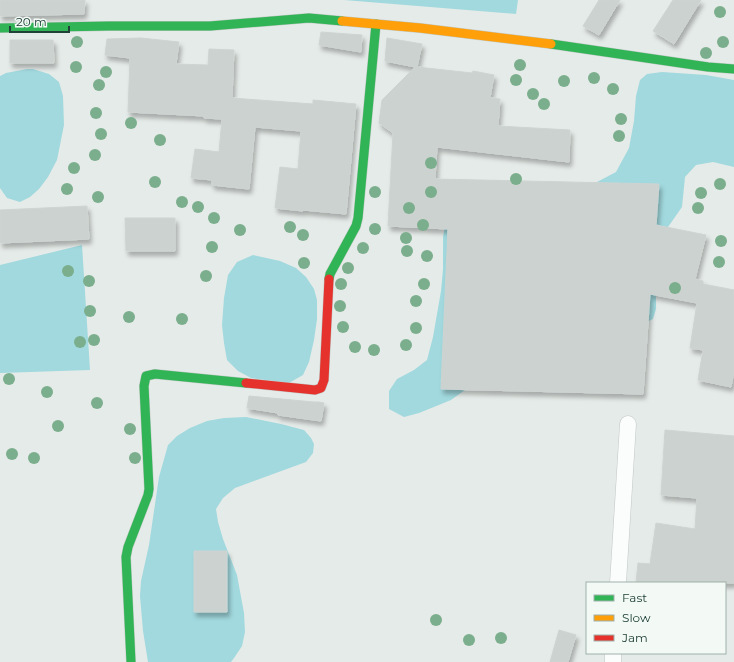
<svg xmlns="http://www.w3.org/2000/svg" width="734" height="662" viewBox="0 0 734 662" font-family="Montserrat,sans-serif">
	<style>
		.water { fill: #a1d9de }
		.building { fill: #ccd2cf; stroke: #ced4d1; filter: url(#shadow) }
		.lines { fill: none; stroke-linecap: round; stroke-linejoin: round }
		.street-casing { stroke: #c2c8c5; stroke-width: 17 }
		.fast-casing { stroke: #c0c9c5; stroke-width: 10 }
		.slow-casing { stroke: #c0c9c5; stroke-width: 10 }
		.jam-casing { stroke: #c0c9c5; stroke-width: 10 }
		.street { stroke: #fbfcfc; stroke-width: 16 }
		.fast { stroke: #30b455; stroke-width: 9 }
		.slow { stroke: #ff9f0a; stroke-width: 9 }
		.jam { stroke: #e5322d; stroke-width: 9 }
		.tree { fill: #7bae8d }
	</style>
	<defs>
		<filter id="shadow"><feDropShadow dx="2.5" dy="4.5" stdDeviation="2" flood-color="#0004"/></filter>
	</defs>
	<rect width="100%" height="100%" fill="#e5ebe8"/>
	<path class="water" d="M 344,0 L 518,0 L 516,14 Z
		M 27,69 L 33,69 L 49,74 L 59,82 L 63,96 L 64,125 L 57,160 L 48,177 L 39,189 L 30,197 L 20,202 L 7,198 L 0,188 L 0,76 L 6,73 Z
		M 662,72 L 706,75 L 734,80 L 734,167 L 713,162 L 696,165 L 685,177 L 682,207 L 661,237 L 652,280 L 656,297 L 656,309 L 653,319 L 642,324 L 472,385 L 451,400 L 419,413 L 404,417 L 389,409 L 389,391 L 397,379 L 414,370 L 427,360 L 433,337 L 441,291 L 443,269 L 443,237 L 447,215 L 597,182 L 616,172 L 629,148 L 634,121 L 636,96 L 640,80 L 647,74 Z
		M 82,245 L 90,370 L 0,373 L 0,265 Z
		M 253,255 L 280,261 L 296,268 L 306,277 L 314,289 L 317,300 L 317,319 L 314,340 L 309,362 L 303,375 L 289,383 L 251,378 L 238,371 L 227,360 L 224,343 L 222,325 L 224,298 L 228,275 L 237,262 Z
		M 246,417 L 281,424 L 304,430 L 311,438 L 314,444 L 313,453 L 306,462 L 235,488 L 223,498 L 216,509 L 218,522 L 223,539 L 237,575 L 244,613 L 245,632 L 242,646 L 234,658 L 231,662 L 148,662 L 143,631 L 140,596 L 141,581 L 149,545 L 159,477 L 168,445 L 177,436 L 190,428 L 207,421 L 224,418 Z"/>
	<path class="building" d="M 0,0 L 85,0 L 84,14 L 0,16 Z
		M 599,0 L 620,0 L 599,35 L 583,26 Z
		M 673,0 L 701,0 L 674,44 L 653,31 Z
		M 321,32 L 362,35 L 361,52 L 319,45 Z
		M 141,38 L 179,42 L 176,64 L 208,65 L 209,49 L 234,50 L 232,98 L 313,104 L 313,100 L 356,104 L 346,214 L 303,210 L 303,211 L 275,208 L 280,167 L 298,169 L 301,131 L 255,127 L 249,189 L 212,185 L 212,180 L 191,178 L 195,149 L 219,152 L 222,119 L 204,118 L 204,116 L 128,112 L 130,58 L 105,55 L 107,39 Z
		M 387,38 L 422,44 L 417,67 L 472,73 L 473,71 L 494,75 L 490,98 L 500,99 L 498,126 L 570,130 L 569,162 L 437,147 L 435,179 L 659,184 L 656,225 L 706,235 L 695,279 L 703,281 L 703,284 L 734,290 L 734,371 L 731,387 L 698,380 L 703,350 L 690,348 L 697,303 L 650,294 L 643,394 L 441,389 L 448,229 L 388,226 L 393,133 L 379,123 L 382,100 L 415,67 L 385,61 Z
		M 10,40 L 53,40 L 54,63 L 10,63 Z
		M 87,206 L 89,239 L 0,243 L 0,210 Z
		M 125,218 L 175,218 L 175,251 L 126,251 Z
		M 249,396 L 314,402 L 319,402 L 324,403 L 321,421 L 278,415 L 278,413 L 247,408 Z
		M 665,430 L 734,436 L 734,583 L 636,583 L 638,563 L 650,564 L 656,523 L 695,529 L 697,498 L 661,495 Z
		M 194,551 L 227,551 L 227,612 L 194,612 Z
		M 559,630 L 576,635 L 568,662 L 550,662 Z"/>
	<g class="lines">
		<defs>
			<path id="street" d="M 618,583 L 628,424
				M 613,662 L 613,653"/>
			<path id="fast" d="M 0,28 L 109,26 L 210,26 L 309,18 L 342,21
				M 551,44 L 708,67 L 734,69
				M 329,279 L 330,274 L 356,226 L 358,218 L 376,24
				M 131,662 L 126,557 L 128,547 L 148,495 L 149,489 L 144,386 L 146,376 L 155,374 L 246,383"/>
			<path id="slow" d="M 342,21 L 420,28 L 551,44"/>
			<path id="jam" d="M 246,383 L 315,390 L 321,388 L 324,380 L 329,279"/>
		</defs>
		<use href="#street" class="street-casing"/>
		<use href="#fast" class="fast-casing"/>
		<use href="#slow" class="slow-casing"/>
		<use href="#jam" class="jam-casing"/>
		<use href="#street" class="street"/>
		<use href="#fast" class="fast"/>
		<use href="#slow" class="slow"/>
		<use href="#jam" class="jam"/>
	</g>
	<g class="tree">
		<circle cx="720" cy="12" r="6"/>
		<circle cx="77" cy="42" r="6"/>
		<circle cx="723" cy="42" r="6"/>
		<circle cx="706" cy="53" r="6"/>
		<circle cx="520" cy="65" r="6"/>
		<circle cx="76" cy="67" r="6"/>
		<circle cx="106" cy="72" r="6"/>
		<circle cx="594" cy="78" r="6"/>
		<circle cx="516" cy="80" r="6"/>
		<circle cx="564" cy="81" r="6"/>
		<circle cx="99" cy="85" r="6"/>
		<circle cx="613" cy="89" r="6"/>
		<circle cx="533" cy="94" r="6"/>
		<circle cx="544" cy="104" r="6"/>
		<circle cx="96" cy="113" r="6"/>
		<circle cx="621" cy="119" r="6"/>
		<circle cx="131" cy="123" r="6"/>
		<circle cx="101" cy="134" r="6"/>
		<circle cx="619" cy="136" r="6"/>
		<circle cx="160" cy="140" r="6"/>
		<circle cx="95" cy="155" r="6"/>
		<circle cx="431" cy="163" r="6"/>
		<circle cx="74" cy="168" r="6"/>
		<circle cx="516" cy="179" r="6"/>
		<circle cx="155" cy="182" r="6"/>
		<circle cx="720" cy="184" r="6"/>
		<circle cx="67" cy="189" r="6"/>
		<circle cx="375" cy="192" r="6"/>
		<circle cx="431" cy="192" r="6"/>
		<circle cx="701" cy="193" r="6"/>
		<circle cx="98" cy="197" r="6"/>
		<circle cx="182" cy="202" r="6"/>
		<circle cx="198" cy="207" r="6"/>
		<circle cx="409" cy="208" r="6"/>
		<circle cx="698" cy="208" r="6"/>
		<circle cx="214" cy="218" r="6"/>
		<circle cx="423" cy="225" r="6"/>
		<circle cx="290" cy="227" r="6"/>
		<circle cx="375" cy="229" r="6"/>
		<circle cx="240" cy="230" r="6"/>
		<circle cx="303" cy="235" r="6"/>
		<circle cx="406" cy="238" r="6"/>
		<circle cx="721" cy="241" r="6"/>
		<circle cx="212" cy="247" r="6"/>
		<circle cx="363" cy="248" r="6"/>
		<circle cx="407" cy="251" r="6"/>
		<circle cx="427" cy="256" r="6"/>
		<circle cx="719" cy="262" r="6"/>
		<circle cx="304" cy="263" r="6"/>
		<circle cx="348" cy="268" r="6"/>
		<circle cx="68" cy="271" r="6"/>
		<circle cx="206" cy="276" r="6"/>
		<circle cx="89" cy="281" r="6"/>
		<circle cx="341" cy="284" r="6"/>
		<circle cx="424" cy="284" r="6"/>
		<circle cx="675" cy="288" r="6"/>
		<circle cx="416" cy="301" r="6"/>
		<circle cx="340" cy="306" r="6"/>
		<circle cx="90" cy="311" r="6"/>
		<circle cx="129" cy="317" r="6"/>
		<circle cx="182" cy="319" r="6"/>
		<circle cx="343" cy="327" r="6"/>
		<circle cx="416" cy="328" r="6"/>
		<circle cx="94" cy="340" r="6"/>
		<circle cx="80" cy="342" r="6"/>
		<circle cx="406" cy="345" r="6"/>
		<circle cx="355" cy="347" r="6"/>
		<circle cx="374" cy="350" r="6"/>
		<circle cx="9" cy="379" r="6"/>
		<circle cx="47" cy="392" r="6"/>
		<circle cx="97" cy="403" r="6"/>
		<circle cx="58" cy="426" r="6"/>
		<circle cx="130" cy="429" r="6"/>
		<circle cx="12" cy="454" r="6"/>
		<circle cx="34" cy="458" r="6"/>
		<circle cx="135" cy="458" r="6"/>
		<circle cx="436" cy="620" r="6"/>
		<circle cx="501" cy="638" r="6"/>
		<circle cx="469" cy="640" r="6"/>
	</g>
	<rect x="586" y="582" width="140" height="72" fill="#f3faf6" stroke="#9fb0aa"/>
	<rect x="594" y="595" width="20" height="6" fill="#30b455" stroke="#9fb0aa"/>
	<text x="622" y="602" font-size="12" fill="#204137">Fast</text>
	<rect x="594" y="615" width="20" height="6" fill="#ff9f0a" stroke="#9fb0aa"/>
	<text x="622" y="622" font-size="12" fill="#204137">Slow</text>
	<rect x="594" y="635" width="20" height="6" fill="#e5322d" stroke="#9fb0aa"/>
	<text x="622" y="642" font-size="12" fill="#204137">Jam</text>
	<path d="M10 26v6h59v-6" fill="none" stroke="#204137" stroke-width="2"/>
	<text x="16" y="26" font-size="12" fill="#204137" stroke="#f3faf6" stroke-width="3" paint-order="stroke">20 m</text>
</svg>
